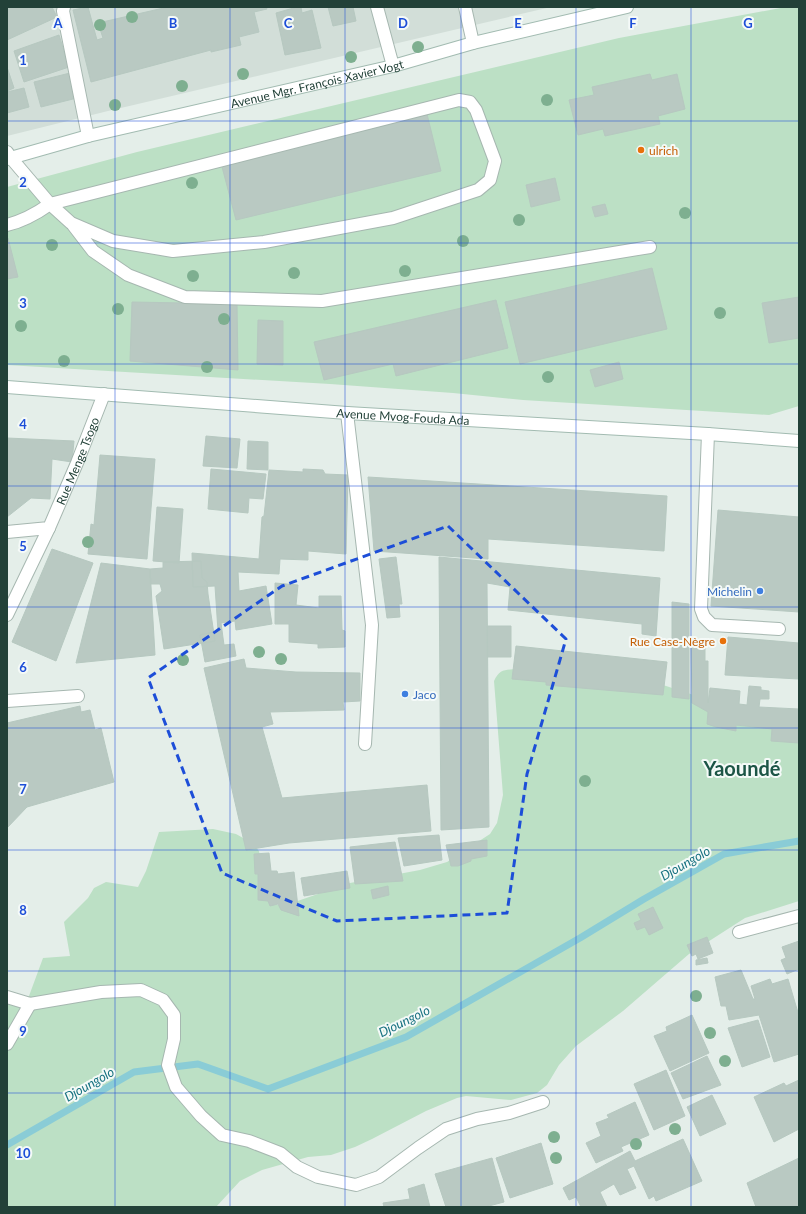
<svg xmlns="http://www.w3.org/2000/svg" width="806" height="1214" viewBox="0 0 806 1214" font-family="Lato,sans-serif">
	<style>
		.built { fill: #d2ded8 }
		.green { fill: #bce0c5 }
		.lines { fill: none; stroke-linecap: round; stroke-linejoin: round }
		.stream { stroke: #8accd6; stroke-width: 7 }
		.building { fill: #b9c9c2; stroke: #b6c8c0 }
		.service-casing { stroke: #a6b7b0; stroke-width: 14 }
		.minor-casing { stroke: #a6b7b0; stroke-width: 14 }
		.secondary-casing { stroke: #a2bbb1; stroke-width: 14 }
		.service { stroke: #fff; stroke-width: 12 }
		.minor { stroke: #fff; stroke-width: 12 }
		.secondary { stroke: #fff; stroke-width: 12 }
		.tree { fill: #7eaf90 }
		.marked { fill: none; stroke: #1d4ed8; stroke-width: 3; stroke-dasharray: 8 5; stroke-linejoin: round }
		.grid { fill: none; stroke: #1d4ed8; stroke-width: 1; stroke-opacity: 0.55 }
		.food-dot { fill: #e8710a; stroke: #f5faf8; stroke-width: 1.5 }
		.shop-dot { fill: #3f7fe0; stroke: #f5faf8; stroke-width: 1.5 }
		.labels { text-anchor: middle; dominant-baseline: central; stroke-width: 4; stroke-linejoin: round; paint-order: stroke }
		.street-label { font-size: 12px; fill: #224138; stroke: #f5faf8 }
		.food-label { font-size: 12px; fill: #c56008; stroke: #f5faf8; text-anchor: start }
		.shop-label { font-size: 12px; fill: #366cbe; stroke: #f5faf8; text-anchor: end }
		.water-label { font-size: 13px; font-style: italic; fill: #187281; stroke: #f5faf8 }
		.town-label { font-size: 20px; font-weight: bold; fill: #1c5546; stroke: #f5faf8 }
		.grid-label { font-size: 13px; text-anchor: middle; font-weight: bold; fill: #1d4ed8; stroke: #f5faf8; stroke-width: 4; stroke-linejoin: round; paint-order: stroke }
	</style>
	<rect width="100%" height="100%" fill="#e4eee9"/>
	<path class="built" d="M 7,7 L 551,7 L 108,111 L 7,136 Z"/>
	<path class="green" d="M 786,7 L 799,7 L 799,406 L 769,415 L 523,400 L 453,393 L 330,384 L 7,365 L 7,187 L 137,152 L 619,38 Z
		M 519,669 L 663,685 L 709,700 L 799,725 L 799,901 L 745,918 L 689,954 L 623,1011 L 576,1046 L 559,1065 L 547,1085 L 537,1093 L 511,1100 L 466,1096 L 457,1098 L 426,1111 L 372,1139 L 355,1147 L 331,1155 L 308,1157 L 262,1170 L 240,1181 L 216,1207 L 7,1207 L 7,1002 L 29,996 L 43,958 L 70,956 L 64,922 L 88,898 L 94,888 L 106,882 L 138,887 L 146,871 L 159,832 L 213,829 L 236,834 L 252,843 L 259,851 L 266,897 L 272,904 L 283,906 L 350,883 L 420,870 L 447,862 L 490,834 L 497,823 L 503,795 L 494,681 C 500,668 506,670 519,669 Z"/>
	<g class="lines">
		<path class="stream" d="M 7,1145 L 134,1072 L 198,1064 L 268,1089 L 406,1037 L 580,938 L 644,899 L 724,854 L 799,841"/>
	</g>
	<path class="building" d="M 7,7 L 52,7 L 57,17 L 7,40 Z
		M 88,7 L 97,40 L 103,38 L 98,23 L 168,7 L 266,7 L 267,9 L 254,12 L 259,32 L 239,37 L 241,45 L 211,52 L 211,50 L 91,82 L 73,10 Z
		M 297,7 L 301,7 L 302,13 L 312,10 L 321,48 L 285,55 L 276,13 Z
		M 328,7 L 353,7 L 356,21 L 333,26 Z
		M 59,35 L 69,67 L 24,82 L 14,51 Z
		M 7,67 L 14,88 L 7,91 Z
		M 70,73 L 77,98 L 41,107 L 34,82 Z
		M 650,74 L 652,80 L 677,74 L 685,109 L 658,116 L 660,124 L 605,136 L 603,129 L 578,135 L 569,100 L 594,95 L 592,87 Z
		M 24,88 L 29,107 L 7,113 L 7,92 Z
		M 427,114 L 441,171 L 236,220 L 221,163 Z
		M 555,178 L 560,200 L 531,207 L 526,185 Z
		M 605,204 L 608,214 L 595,217 L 592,207 Z
		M 7,238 L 8,238 L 18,277 L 7,279 Z
		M 652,268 L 667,329 L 520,364 L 505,302 Z
		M 799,297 L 799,338 L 769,343 L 762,303 Z
		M 496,300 L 508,348 L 396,376 L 393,364 L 324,380 L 314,342 Z
		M 132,302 L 237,304 L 238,370 L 130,361 Z
		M 258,320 L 283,321 L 283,365 L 257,364 Z
		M 619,362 L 623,379 L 595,387 L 590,370 Z
		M 206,436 L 240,439 L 237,468 L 203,466 Z
		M 7,438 L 74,441 L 72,462 L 52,459 L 50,499 L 31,498 L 7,517 Z
		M 248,441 L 268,442 L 268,470 L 247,469 Z
		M 100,455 L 155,459 L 147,559 L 88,554 L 91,524 L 94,525 Z
		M 211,469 L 266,474 L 263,499 L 249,498 L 248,513 L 208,509 Z
		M 303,469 L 323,470 L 325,474 L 348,475 L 346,554 L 308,551 L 308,560 L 280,559 L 279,574 L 238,572 L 239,591 L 266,586 L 272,624 L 236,630 L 235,621 L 221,623 L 224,645 L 234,644 L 236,656 L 205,662 L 200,635 L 218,631 L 215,586 L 193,587 L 192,553 L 259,559 L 262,517 L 264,516 L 269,470 L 303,472 Z
		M 368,477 L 667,496 L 664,551 L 488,539 L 488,559 L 374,551 Z
		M 157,507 L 183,509 L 179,563 L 153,561 Z
		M 718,510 L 799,517 L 799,612 L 711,606 Z
		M 52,549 L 93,563 L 56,661 L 12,642 Z
		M 396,557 L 402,604 L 399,604 L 400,617 L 387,618 L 379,559 Z
		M 439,557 L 660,578 L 656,636 L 642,634 L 642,624 L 508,610 L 510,587 L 487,583 L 489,827 L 441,830 Z
		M 201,561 L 202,578 L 207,582 L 208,594 L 215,641 L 164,649 L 156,596 L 162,591 L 160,584 L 150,584 L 150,569 L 163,568 L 163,562 Z
		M 101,563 L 150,569 L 155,655 L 76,663 Z
		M 275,583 L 298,585 L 296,605 L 319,608 L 319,596 L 341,596 L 342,630 L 345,631 L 345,647 L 318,648 L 318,644 L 289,642 L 289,624 L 275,624 Z
		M 672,602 L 689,604 L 689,699 L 672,697 Z
		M 487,626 L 511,626 L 511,657 L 487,657 Z
		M 728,637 L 799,643 L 799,679 L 725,675 Z
		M 691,642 L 705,646 L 705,661 L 708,661 L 708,703 L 710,688 L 740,691 L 739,704 L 747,705 L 749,686 L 761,687 L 761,690 L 769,691 L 769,699 L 760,699 L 759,707 L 799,709 L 799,743 L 771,741 L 772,729 L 736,725 L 736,731 L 716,727 L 707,724 L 708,712 L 692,703 Z
		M 516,646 L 667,662 L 663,695 L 546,685 L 546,682 L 512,679 Z
		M 244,659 L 246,668 L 296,672 L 360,673 L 360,701 L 343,702 L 344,710 L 270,712 L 273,724 L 262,727 L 282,798 L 427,785 L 431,831 L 289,843 L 246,850 L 204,668 Z
		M 80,706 L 81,712 L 90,710 L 95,730 L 101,728 L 114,782 L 27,807 L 7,828 L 7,723 Z
		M 439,835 L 442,860 L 404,866 L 398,838 Z
		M 487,840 L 487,856 L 471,859 L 471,861 L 458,866 L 451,866 L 446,845 Z
		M 395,842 L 403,881 L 355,884 L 350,847 Z
		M 269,853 L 271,871 L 277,871 L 278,874 L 294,872 L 299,916 L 281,910 L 278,904 L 270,906 L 268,901 L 258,900 L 258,874 L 255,874 L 254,854 Z
		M 347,871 L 350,888 L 304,896 L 301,878 Z
		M 388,886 L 389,895 L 373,899 L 371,890 Z
		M 653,907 L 663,928 L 649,935 L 645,927 L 637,930 L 634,923 L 641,920 L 638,914 Z
		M 707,937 L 713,953 L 698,959 L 696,954 L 692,956 L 687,945 Z
		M 799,941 L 799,969 L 787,974 L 781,960 L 786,958 L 782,947 Z
		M 707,958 L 708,963 L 696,965 L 696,960 Z
		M 741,970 L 753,999 L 755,999 L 751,986 L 770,979 L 772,984 L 788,979 L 799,1016 L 799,1054 L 774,1062 L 759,1015 L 729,1020 L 726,1006 L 721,1006 L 715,977 Z
		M 692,1015 L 709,1053 L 670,1071 L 654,1036 L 667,1031 L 666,1027 Z
		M 758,1020 L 770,1057 L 742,1067 L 728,1028 Z
		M 707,1056 L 721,1085 L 683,1099 L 671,1073 Z
		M 666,1070 L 685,1116 L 654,1130 L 634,1084 Z
		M 799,1080 L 799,1129 L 774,1142 L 754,1097 L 784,1083 L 786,1086 Z
		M 712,1095 L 726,1124 L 700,1136 L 687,1107 Z
		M 635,1102 L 649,1135 L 621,1147 L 623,1151 L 596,1163 L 586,1143 L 601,1136 L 596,1123 L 609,1118 L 607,1115 Z
		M 683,1139 L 702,1181 L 656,1201 L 654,1196 L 649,1199 L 634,1166 L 627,1169 L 636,1188 L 620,1195 L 614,1184 L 600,1192 L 607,1207 L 581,1207 L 576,1197 L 569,1200 L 563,1188 L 630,1151 L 635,1161 Z
		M 541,1143 L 553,1184 L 510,1198 L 496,1158 Z
		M 492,1158 L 504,1202 L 485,1207 L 446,1207 L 435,1174 Z
		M 799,1158 L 799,1207 L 756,1207 L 747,1183 Z
		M 424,1184 L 430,1207 L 384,1207 L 383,1203 L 410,1199 L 408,1189 Z"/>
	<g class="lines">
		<defs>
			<path id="service" d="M 377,7 L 393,66
				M 7,152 L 11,158 L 50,204 L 71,223 L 113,241 L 173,251 L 264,242 L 393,218 L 478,190 L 490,180 L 495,161 L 476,110 L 470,102 L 459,100 L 50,204 C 36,214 23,221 7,225
				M 73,225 L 93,251 L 128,275 L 185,297 L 322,301 L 650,247
				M 347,413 L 372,625 L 365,744
				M 708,434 L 701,609 L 704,617 L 712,625 L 779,629
				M 7,701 L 78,696"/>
			<g id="minor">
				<path d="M 64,7 L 63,11 L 88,136"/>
				<path d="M 465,7 L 473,43"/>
				<path id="s1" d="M 7,532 L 49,528 L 77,463 L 104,394"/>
				<path d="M 7,615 L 49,528"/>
				<path d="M 739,932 L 799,916"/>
				<path d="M 7,997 L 30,1004 L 101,992 L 141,990 L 163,1000 L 174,1015 L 174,1039 L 168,1065 L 176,1087 L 201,1116 L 222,1135 L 249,1141 L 280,1153 L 297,1167 L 318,1177 L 356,1185 L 379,1177 L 418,1148 L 446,1129 L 477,1119 L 509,1113 L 543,1102"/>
				<path d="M 7,1044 L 30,1004"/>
			</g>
			<g id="secondary">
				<path id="s2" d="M 7,159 L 88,136 L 393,66 L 473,43 L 627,7"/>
				<path id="s3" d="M 7,387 L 347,413 L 708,434 L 799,441"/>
			</g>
		</defs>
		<use href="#service" class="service-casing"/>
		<use href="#minor" class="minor-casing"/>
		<use href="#secondary" class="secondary-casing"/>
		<use href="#service" class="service"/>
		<use href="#minor" class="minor"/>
		<use href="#secondary" class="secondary"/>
	</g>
	<g class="tree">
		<circle cx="132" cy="17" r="6"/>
		<circle cx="100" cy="25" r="6"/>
		<circle cx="418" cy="47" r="6"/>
		<circle cx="351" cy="57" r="6"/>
		<circle cx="243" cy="74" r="6"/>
		<circle cx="182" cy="86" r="6"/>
		<circle cx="547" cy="100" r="6"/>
		<circle cx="115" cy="105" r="6"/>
		<circle cx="192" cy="183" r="6"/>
		<circle cx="685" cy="213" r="6"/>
		<circle cx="519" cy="220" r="6"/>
		<circle cx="463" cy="241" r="6"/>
		<circle cx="52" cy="245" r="6"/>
		<circle cx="405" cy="271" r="6"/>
		<circle cx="294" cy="273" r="6"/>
		<circle cx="193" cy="276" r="6"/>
		<circle cx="118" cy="309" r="6"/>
		<circle cx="720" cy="313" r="6"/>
		<circle cx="224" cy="319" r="6"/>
		<circle cx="21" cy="326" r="6"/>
		<circle cx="64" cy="361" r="6"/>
		<circle cx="207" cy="367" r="6"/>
		<circle cx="548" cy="377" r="6"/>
		<circle cx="88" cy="542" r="6"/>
		<circle cx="259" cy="652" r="6"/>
		<circle cx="281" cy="659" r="6"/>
		<circle cx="183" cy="660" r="6"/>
		<circle cx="585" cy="781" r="6"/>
		<circle cx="696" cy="996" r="6"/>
		<circle cx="710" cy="1033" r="6"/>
		<circle cx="725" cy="1061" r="6"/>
		<circle cx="675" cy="1129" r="6"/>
		<circle cx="554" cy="1137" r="6"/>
		<circle cx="636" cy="1144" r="6"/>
		<circle cx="556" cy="1158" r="6"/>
	</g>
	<path class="marked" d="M 448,526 L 566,639 L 527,774 L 507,913 L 337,921 L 222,873 L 148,678 L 282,586 Z"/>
	<path class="grid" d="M 115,7 L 115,1207M 230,7 L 230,1207M 345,7 L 345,1207M 461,7 L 461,1207M 576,7 L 576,1207M 691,7 L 691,1207M 7,121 L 799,121M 7,243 L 799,243M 7,364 L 799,364M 7,486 L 799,486M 7,607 L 799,607M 7,728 L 799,728M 7,850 L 799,850M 7,971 L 799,971M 7,1093 L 799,1093"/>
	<g class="food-dot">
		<circle cx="641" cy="150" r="4"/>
		<circle cx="723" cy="641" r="4"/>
	</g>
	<g class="shop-dot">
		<circle cx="760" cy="591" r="4"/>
		<circle cx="405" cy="694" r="4"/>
	</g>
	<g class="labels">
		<g class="street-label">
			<text stroke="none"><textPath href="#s2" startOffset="319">Avenue Mgr. François Xavier Vogt</textPath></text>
			<text stroke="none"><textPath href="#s3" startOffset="397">Avenue Mvog-Fouda Ada</textPath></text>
			<text stroke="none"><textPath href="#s1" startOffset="115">Rue Menge Tsogo</textPath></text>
		</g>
		<g class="food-label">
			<text x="649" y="150">ulrich</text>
			<text x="715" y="641" text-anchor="end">Rue Case-Nègre</text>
		</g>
		<g class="shop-label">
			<text x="752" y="591">Michelin</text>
			<text x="413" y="694" text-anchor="start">Jaco</text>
		</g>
		<g class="water-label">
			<text transform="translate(685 863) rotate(-30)">Djoungolo</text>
			<text transform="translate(404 1021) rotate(-26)">Djoungolo</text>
			<text transform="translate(89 1084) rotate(-30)">Djoungolo</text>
		</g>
		<g class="town-label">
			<text x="742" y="768">Yaoundé</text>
		</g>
	</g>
	<g class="grid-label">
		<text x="58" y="28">A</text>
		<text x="173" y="28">B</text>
		<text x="288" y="28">C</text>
		<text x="403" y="28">D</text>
		<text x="518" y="28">E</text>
		<text x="633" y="28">F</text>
		<text x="748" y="28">G</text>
		<text x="23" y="65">1</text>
		<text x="23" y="187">2</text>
		<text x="23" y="308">3</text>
		<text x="23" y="429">4</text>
		<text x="23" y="551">5</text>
		<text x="23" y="672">6</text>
		<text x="23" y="794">7</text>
		<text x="23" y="915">8</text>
		<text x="23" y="1036">9</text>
		<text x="23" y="1158">10</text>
	</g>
	<rect width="806" height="1214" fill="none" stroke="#224138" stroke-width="16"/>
</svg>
